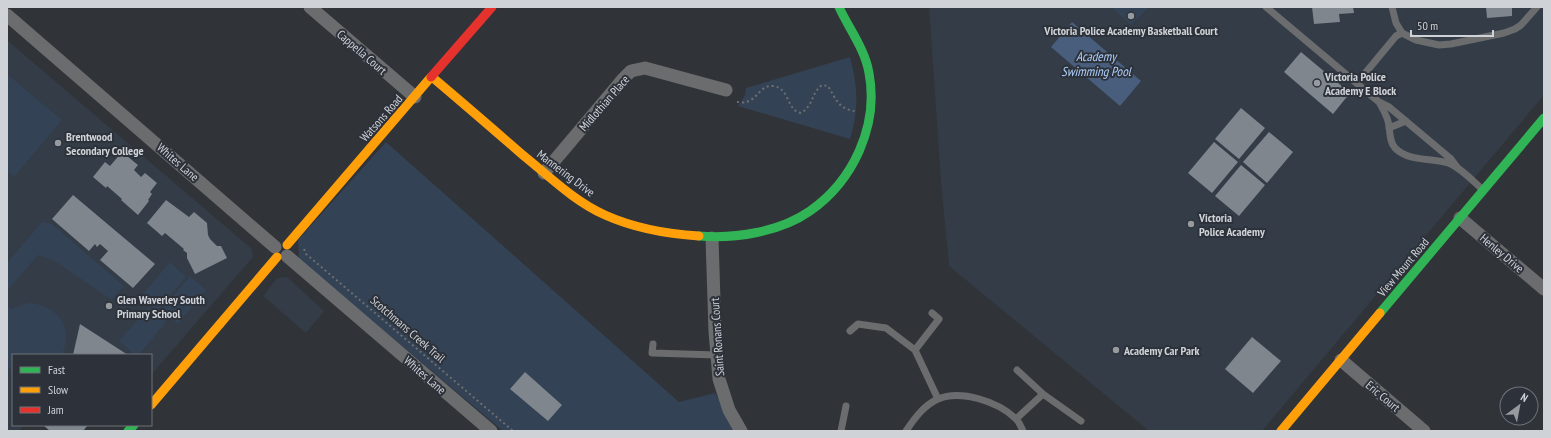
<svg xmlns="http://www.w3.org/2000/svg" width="1551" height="438" viewBox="0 0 1551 438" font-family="'PT Sans Narrow',sans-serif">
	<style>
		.built { fill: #333c47 }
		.green { fill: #334254 }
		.water { fill: #485e7c }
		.building { fill: #7f868e }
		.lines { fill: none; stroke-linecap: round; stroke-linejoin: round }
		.path { stroke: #6e6f71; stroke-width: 2; stroke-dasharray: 2 3; stroke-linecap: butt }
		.lane { stroke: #6b6c6e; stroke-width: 7 }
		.street { stroke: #6b6c6e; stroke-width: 13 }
		.fast { stroke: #30b455; stroke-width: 9 }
		.slow { stroke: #ff9f0a; stroke-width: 9 }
		.jam { stroke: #e5322d; stroke-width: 9 }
		.poi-dot { fill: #979a9f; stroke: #2d323a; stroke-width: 1.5 }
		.labels { text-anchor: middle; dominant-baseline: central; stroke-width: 4; stroke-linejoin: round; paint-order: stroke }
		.poi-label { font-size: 12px; font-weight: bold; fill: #cfd2d7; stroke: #2d323a; text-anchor: start }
		.street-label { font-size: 12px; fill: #cfd2d7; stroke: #2d323a }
		.water-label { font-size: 13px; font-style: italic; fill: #afd0fd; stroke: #2d323a }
	</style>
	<rect width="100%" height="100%" fill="#303337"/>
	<path class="built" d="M 929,7 L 1544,7 L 1544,95 L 1262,431 L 1149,431 L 949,266 L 941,182 Z
		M 7,40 L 252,249 L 253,257 L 151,375 L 151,355 L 13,355 L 13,425 L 24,425 L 19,431 L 7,431 Z
		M 287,277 L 324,311 L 306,333 L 263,296 L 277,278 Z"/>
	<path class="green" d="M 1111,7 L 1149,7 L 1131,25 Z
		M 850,57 C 858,87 859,109 850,139 L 738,106 L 745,95 L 746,88 Z
		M 7,74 L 62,120 L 14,177 L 7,171 Z
		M 386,142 L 679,402 L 715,393 L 738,431 L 503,431 L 299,259 L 298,240 Z
		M 42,222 L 52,224 L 124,286 L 112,300 L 53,260 L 38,255 L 7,291 L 7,263 Z
		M 170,262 L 186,277 L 157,311 L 141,296 Z
		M 190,276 L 206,290 L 178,324 L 161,310 Z
		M 28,303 C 55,304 74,325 63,352 L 67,355 L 13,355 L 13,372 L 7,367 L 7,305 L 12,309 L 21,305 Z
		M 149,307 L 166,322 L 139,355 L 135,355 L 119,341 Z"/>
	<path class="water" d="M 1072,22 L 1141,81 L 1120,106 L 1051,47 Z"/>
	<path class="building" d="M 1312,7 L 1353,7 L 1354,13 L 1339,14 L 1340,22 L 1314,24 Z
		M 1486,7 L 1512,7 L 1512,16 L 1487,18 Z
		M 1301,52 L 1350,93 L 1333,114 L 1284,72 Z
		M 1241,108 L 1265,128 L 1239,159 L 1215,139 Z
		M 1269,132 L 1293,152 L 1267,183 L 1243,162 Z
		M 1214,142 L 1238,162 L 1212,193 L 1188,173 Z
		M 122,152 L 138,165 L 134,170 L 141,177 L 145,173 L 157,183 L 150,192 L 152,194 L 148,200 L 149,201 L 138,215 L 121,200 L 122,199 L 107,186 L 106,188 L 93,177 L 105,162 L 110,166 Z
		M 1241,165 L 1265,185 L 1239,216 L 1215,196 Z
		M 73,195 L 155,264 L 133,288 L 100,260 L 108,251 L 100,244 L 97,247 L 95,244 L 89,251 L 52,219 Z
		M 166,200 L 189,217 L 194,212 L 207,223 L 208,235 L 210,239 L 217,246 L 221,246 L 227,258 L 195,274 L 187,258 L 187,253 L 183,250 L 184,249 L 165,233 L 162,236 L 147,223 Z
		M 80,324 L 128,355 L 73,355 Z
		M 1252,337 L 1281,361 L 1253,393 L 1225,369 Z
		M 525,372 L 562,405 L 548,421 L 510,389 Z
		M 43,425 L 88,425 L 83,431 L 50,431 Z"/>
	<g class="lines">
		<path class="path" d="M 737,102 C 740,102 744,103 746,102 C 758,99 760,85 773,86 C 790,88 786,110 801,113 C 815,104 810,94 822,85 L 828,86 C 836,99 839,110 856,111
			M 304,249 L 306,254 L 513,431"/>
		<path class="lane" d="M 1266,7 L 1379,102 L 1389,107 L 1451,159 L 1457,167
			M 1392,7 L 1396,23 L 1402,33 L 1416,40 L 1439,45 L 1451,44 L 1504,33 L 1515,29 L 1521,25 L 1537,7
			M 1357,83 L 1396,36 L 1402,33
			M 1379,102 C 1382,107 1385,113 1387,118 C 1391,128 1388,140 1395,148 C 1410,163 1434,157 1451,164 C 1463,170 1473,181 1483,190
			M 1389,128 L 1406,121
			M 932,313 L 939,319 L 915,350 L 938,399
			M 850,331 L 858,324 L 886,328 L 915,350
			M 653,344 L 652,353 L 717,355
			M 1017,370 L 1043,394 L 1081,421
			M 1016,419 L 1043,394
			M 841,431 L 846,406
			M 906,431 C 914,419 924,405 938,399 C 961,389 998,402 1015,418 C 1019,421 1021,427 1023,431"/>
		<path class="street" d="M 310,7 L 415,97
			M 7,15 L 275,247
			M 544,173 L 624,78 L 631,71 L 645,68 L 726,90
			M 1460,218 L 1544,289
			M 712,238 L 715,331 L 719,379 L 729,410 L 741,431
			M 287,256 L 491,431
			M 1341,360 L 1424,431"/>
		<path class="fast" d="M 699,236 C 735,239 780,232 810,211 C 853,181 879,126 869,73 C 865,49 849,29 839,7
			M 1380,313 L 1544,118
			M 128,431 L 134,425"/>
		<path class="slow" d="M 432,77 C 463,103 494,130 524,156 C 550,177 574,201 605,215 C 634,228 667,234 699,236
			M 287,245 L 431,77
			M 151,405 L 277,257
			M 1281,431 L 1380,313"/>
		<path class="jam" d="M 431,77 L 492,7"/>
	</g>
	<g class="poi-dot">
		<circle cx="1131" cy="16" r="4"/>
		<circle cx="1317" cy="83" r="4"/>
		<circle cx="58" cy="143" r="4"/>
		<circle cx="1191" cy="224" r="4"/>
		<circle cx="109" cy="306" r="4"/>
		<circle cx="1116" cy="350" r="4"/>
	</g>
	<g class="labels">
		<g class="poi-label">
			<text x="1131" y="30" text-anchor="middle">Victoria Police Academy Basketball Court</text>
			<text x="1325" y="76">Victoria Police<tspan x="1325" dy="14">Academy E Block</tspan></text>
			<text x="66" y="136">Brentwood<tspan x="66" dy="14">Secondary College</tspan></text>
			<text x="1199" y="217">Victoria<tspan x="1199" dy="14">Police Academy</tspan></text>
			<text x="117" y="299">Glen Waverley South<tspan x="117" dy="14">Primary School</tspan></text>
			<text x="1124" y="350">Academy Car Park</text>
		</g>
		<g class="street-label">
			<text transform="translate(362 52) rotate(41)">Cappella Court</text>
			<text transform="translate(604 103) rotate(-49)">Midlothian Place</text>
			<text transform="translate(381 118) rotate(-49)">Watsons Road</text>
			<text transform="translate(178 162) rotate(41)">Whites Lane</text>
			<text transform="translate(566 173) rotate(37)">Mannering Drive</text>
			<text transform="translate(1502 253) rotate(40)">Henley Drive</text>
			<text transform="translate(1403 267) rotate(-50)">View Mount Road</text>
			<text transform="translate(408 329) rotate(41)">Scotchmans Creek Trail</text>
			<text transform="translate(717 337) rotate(-94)">Saint Ronans Court</text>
			<text transform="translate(425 375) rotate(41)">Whites Lane</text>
			<text transform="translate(1383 396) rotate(40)">Eric Court</text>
		</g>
		<g class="water-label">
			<text x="1096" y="56">Academy<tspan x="1096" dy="15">Swimming Pool</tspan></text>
		</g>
	</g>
	<rect width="1551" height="438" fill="none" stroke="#cfd2d7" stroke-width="16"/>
	<rect x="12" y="354" width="140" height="72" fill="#2d323a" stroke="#6e7279"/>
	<rect x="20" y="367" width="20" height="6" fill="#30b455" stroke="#6e7279"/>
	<text x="48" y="374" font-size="12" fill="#cfd2d7">Fast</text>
	<rect x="20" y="387" width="20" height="6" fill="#ff9f0a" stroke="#6e7279"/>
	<text x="48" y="394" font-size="12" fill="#cfd2d7">Slow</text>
	<rect x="20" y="407" width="20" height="6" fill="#e5322d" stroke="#6e7279"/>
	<text x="48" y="414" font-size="12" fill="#cfd2d7">Jam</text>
	<g transform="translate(1519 406) rotate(32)"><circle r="19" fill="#2d323a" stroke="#6e7279"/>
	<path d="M0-3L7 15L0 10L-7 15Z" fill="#979a9f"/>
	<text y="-6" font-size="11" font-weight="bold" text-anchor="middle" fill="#cfd2d7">N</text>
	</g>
	<path d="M1411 30v6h82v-6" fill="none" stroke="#cfd2d7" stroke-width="2"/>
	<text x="1417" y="30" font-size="12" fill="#cfd2d7" stroke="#2d323a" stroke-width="3" paint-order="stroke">50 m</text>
</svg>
